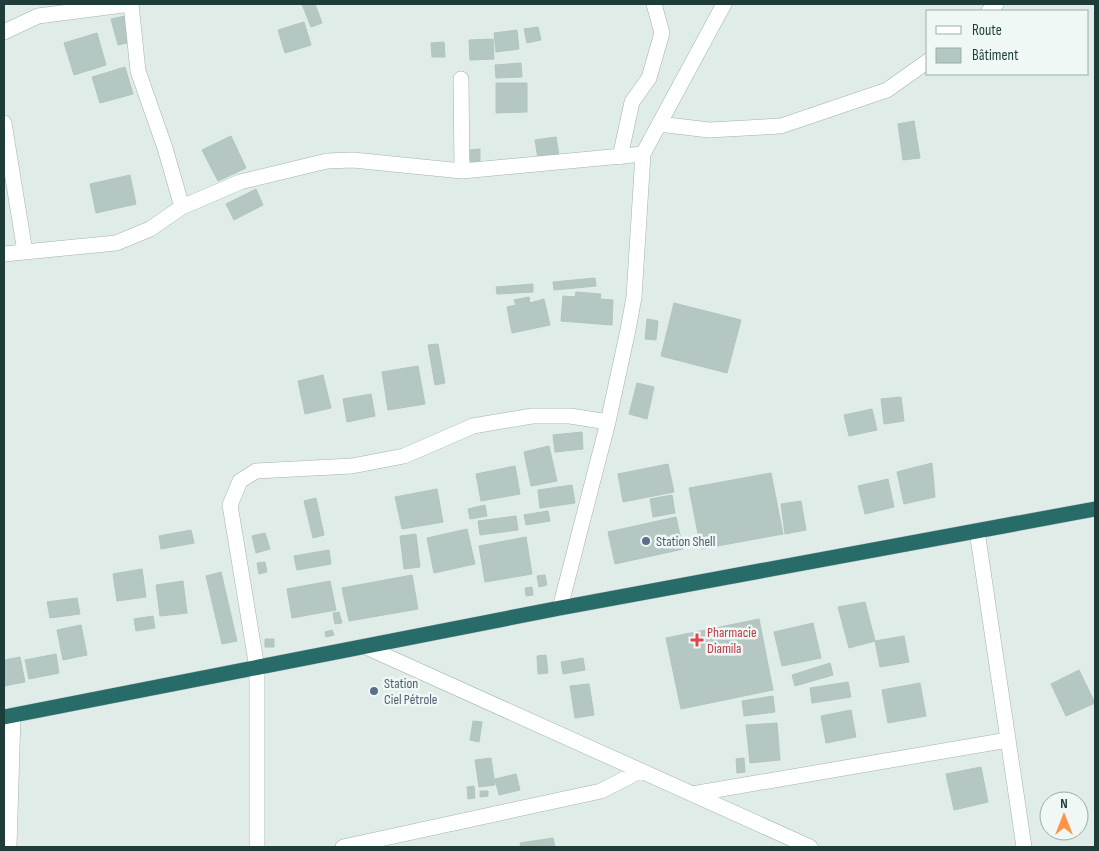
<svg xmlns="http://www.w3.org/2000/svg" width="1099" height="851" viewBox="0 0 1099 851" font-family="'Sofia Sans Condensed',sans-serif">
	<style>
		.building { fill: #b4c7c2; stroke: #b1c6c0 }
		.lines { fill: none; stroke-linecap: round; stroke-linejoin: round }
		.street-casing { stroke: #a1b4b0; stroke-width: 16 }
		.highway-casing { stroke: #c0c9c8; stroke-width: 16 }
		.street { stroke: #fff; stroke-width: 15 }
		.highway { stroke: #286c69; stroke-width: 15 }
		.service-dot { fill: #5c6f8a; stroke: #f0f8f5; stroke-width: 2 }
		.health-dot { fill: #e0444e; stroke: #f0f8f5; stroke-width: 2 }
		.labels { text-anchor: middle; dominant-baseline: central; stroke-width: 5; stroke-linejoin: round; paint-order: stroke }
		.service-label { font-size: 14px; fill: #4e5e75; stroke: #f0f8f5; text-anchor: start }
		.health-label { font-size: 14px; fill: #be3a42; stroke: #f0f8f5; text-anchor: start }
	</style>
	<rect width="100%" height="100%" fill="#dfece8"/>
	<path class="building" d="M 302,4 L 315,4 L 322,23 L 311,27 Z
		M 125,16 L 131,42 L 118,45 L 111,19 Z
		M 304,22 L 311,45 L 285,53 L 278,30 Z
		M 538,27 L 541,40 L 527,43 L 524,29 Z
		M 517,30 L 519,49 L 496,52 L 494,33 Z
		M 97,33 L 106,65 L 74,75 L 64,43 Z
		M 493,39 L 494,59 L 470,60 L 469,40 Z
		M 444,42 L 445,57 L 432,57 L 431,43 Z
		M 521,63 L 522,77 L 496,78 L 495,65 Z
		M 125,67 L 133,94 L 100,103 L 92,77 Z
		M 496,83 L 527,83 L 527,112 L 496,113 Z
		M 914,121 L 920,158 L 903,160 L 898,124 Z
		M 231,136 L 246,168 L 218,181 L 202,150 Z
		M 556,137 L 559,156 L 538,159 L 535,140 Z
		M 480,149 L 480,163 L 471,163 L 469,150 Z
		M 130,175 L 136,204 L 96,213 L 90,184 Z
		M 256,189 L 263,205 L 234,220 L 226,204 Z
		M 595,278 L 596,286 L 554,290 L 553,282 Z
		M 533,284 L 533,292 L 497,294 L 496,287 Z
		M 576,292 L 601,294 L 600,299 L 613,300 L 612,325 L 561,321 L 563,296 L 575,297 Z
		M 529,297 L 530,303 L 544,299 L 550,325 L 512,333 L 507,307 L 516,305 L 514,300 Z
		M 674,303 L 741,320 L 727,373 L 661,356 Z
		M 647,319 L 658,321 L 656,340 L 645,339 Z
		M 438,344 L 445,383 L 435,385 L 428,345 Z
		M 418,366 L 425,404 L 388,410 L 382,372 Z
		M 323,375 L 331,408 L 305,414 L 298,381 Z
		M 637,383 L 654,387 L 647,419 L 629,414 Z
		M 371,394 L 375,416 L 347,422 L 343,399 Z
		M 901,397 L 904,421 L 884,424 L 881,399 Z
		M 872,409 L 877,430 L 849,436 L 844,415 Z
		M 582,432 L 583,449 L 555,452 L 553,435 Z
		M 549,446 L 557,481 L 531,486 L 524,452 Z
		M 932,463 L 935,497 L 904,504 L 897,472 Z
		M 668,464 L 674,492 L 623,502 L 618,474 Z
		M 515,466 L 520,494 L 481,501 L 476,474 Z
		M 771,473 L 783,534 L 701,549 L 689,488 Z
		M 888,479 L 894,507 L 865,514 L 858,486 Z
		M 572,485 L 575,503 L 540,508 L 538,490 Z
		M 437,489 L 443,522 L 402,529 L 395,497 Z
		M 672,495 L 675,513 L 653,517 L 650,499 Z
		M 316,498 L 324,535 L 313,538 L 304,501 Z
		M 801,501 L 806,530 L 785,534 L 781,504 Z
		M 485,505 L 487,516 L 470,519 L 468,509 Z
		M 548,511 L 550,521 L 526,525 L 524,515 Z
		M 516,516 L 518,530 L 480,535 L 478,521 Z
		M 676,517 L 683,549 L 615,564 L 608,532 Z
		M 467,529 L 475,564 L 434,573 L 427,538 Z
		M 191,530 L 194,543 L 161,549 L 159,536 Z
		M 265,533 L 270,549 L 256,553 L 252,536 Z
		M 416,534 L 420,567 L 404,569 L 400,536 Z
		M 526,537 L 532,574 L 485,582 L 479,546 Z
		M 329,550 L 331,564 L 297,570 L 294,556 Z
		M 265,562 L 267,572 L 259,574 L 257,563 Z
		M 142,569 L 146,597 L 117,601 L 113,574 Z
		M 221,572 L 237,641 L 222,644 L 206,576 Z
		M 412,575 L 418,609 L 349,621 L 342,588 Z
		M 545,575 L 547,585 L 539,587 L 537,576 Z
		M 183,581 L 187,613 L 160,616 L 156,585 Z
		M 330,581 L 336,610 L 292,618 L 287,589 Z
		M 532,587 L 533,595 L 526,596 L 525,588 Z
		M 77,598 L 80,614 L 50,618 L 47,602 Z
		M 865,602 L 875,641 L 849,648 L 838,607 Z
		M 339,612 L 342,623 L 335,624 L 333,613 Z
		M 153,616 L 155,628 L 136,631 L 134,619 Z
		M 759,619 L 773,690 L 681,709 L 666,638 Z
		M 813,623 L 821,658 L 782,666 L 774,632 Z
		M 81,625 L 87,655 L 63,660 L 57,630 Z
		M 332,630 L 334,635 L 326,637 L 325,632 Z
		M 904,636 L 909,662 L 880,667 L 875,641 Z
		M 265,639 L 274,639 L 274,647 L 265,647 Z
		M 56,654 L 59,673 L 29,679 L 25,660 Z
		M 546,655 L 548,673 L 538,674 L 537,656 Z
		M 20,657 L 25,682 L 4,686 L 4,660 Z
		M 583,658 L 585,670 L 563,674 L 561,662 Z
		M 830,663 L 833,675 L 795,686 L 792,675 Z
		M 1079,670 L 1095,703 L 1066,716 L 1051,684 Z
		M 848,682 L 851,697 L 812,703 L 810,688 Z
		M 920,683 L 926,716 L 888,723 L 882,690 Z
		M 589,684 L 594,715 L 575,718 L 570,686 Z
		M 773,696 L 775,712 L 744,716 L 742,701 Z
		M 851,710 L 856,737 L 826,743 L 821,716 Z
		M 473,721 L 482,722 L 479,742 L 470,740 Z
		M 777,723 L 780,760 L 750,763 L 746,725 Z
		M 491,758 L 495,785 L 479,787 L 475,760 Z
		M 744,758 L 745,772 L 737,773 L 736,759 Z
		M 981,767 L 988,802 L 954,810 L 946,774 Z
		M 516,774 L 520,790 L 499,795 L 495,779 Z
		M 474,786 L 475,798 L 468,799 L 467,787 Z
		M 480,791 L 488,791 L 488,796 L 480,797 Z
		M 553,838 L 555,847 L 521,847 L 520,843 Z"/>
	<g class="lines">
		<defs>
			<path id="street" d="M 131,4 L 138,71 L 165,148 L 182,207
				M 989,11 L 996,4
				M 4,32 L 38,16 L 131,4
				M 461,79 L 462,171
				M 4,123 L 25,252
				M 659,124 L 709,130 L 781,126 L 887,90 L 928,61
				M 620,157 L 632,102 L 649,78 L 662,33 L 654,4
				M 4,254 L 116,243 L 150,229 L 182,207 L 240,182 L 327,161 L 353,160 L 462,171 L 643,154
				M 977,531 L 1024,847
				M 560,608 L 608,422 L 628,330 L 634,297 L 643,154 L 724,4
				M 366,647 L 810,847
				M 692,794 L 1008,740
				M 9,847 L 13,716
				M 257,847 L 257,668 L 230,505 L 240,481 L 256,471 L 352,466 L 404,456 L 473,426 L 532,416 L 570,416 L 608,422
				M 343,847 L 601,791 L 640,771"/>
			<path id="highway" d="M 4,717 L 560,608 L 1095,509"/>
		</defs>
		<use href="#street" class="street-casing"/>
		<use href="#highway" class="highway-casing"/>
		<use href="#street" class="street"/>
		<use href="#highway" class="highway"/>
	</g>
	<g class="service-dot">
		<circle cx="646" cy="541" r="5"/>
		<circle cx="374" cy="691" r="5"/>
	</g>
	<path class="health-dot" d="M694.5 632.5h5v5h5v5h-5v5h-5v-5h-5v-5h5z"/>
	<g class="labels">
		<g class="service-label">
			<text x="656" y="541">Station Shell</text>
			<text x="384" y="683">Station<tspan x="384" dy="16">Ciel Pétrole</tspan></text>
		</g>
		<g class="health-label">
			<text x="707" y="632">Pharmacie<tspan x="707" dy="16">Diamila</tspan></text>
		</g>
	</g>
	<rect width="1099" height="851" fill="none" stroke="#1e3d3a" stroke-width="10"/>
	<rect x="926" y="10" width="162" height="65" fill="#f0f8f5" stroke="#9cadaa"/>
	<rect x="936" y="26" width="25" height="8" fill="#ffffff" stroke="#9cadaa"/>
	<text x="972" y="35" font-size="15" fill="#1e3d3a">Route</text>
	<rect x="936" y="48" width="25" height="15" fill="#b4c7c2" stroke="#9cadaa"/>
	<text x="972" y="60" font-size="15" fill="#1e3d3a">Bâtiment</text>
	<g transform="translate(1064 816)"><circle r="24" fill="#f0f8f5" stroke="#9cadaa"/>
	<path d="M0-4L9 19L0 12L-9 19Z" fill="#fe934a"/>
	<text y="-8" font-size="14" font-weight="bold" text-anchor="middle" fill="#1e3d3a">N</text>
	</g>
</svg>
